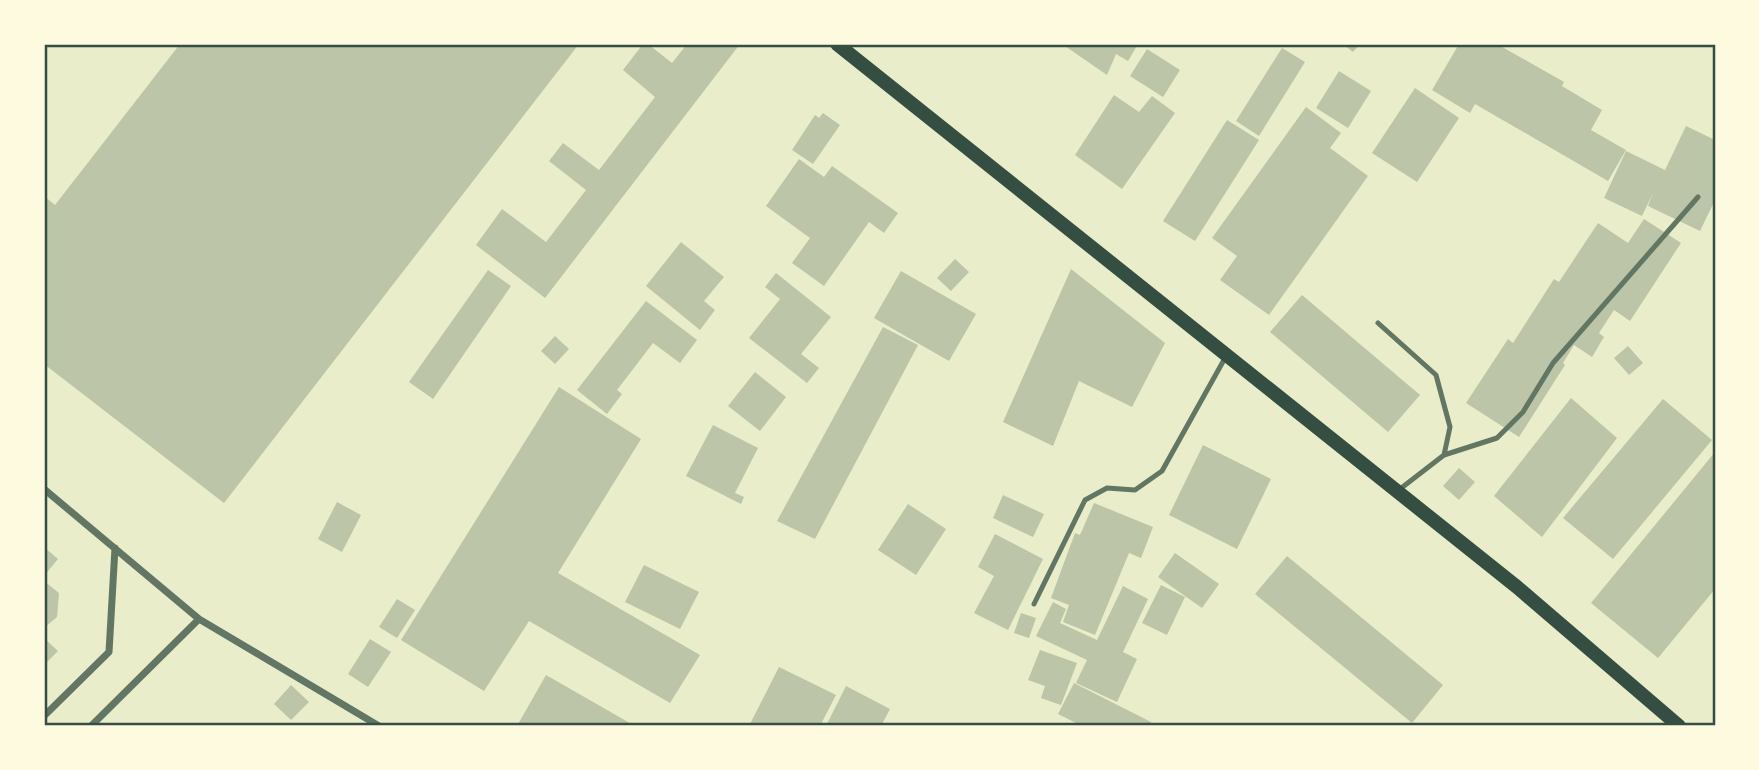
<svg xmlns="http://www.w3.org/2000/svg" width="1759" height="770" viewBox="0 0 1759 770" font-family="Figtree,sans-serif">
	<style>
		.building { fill: #bcc5a7 }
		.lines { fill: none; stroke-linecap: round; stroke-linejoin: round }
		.service { stroke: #617663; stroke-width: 5 }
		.minor { stroke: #617663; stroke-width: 7 }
		.secondary { stroke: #344e41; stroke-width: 14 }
		.neatline { fill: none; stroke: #344e41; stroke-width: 2.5 }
	</style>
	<rect width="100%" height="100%" fill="#e9edc9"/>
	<path class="building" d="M 180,44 L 579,44 L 224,503 L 44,364 L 44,196 L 55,205 Z
		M 643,44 L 648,44 L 672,63 L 687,44 L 740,44 L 545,298 L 476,245 L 502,209 L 546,242 L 586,190 L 549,161 L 563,143 L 599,170 L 655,97 L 623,70 Z
		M 1062,44 L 1138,44 L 1128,61 L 1116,54 L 1107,75 Z
		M 1343,44 L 1360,44 L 1353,52 Z
		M 1459,44 L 1497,44 L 1564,82 L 1562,86 L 1602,110 L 1591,130 L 1626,150 L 1608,181 L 1475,104 L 1470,113 L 1432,90 Z
		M 1282,48 L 1305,62 L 1259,136 L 1236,121 Z
		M 1147,49 L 1180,70 L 1163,97 L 1130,76 Z
		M 1339,71 L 1371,91 L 1348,128 L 1316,108 Z
		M 1415,88 L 1459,118 L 1417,182 L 1372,153 Z
		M 1114,95 L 1139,112 L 1152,96 L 1175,113 L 1122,189 L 1075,155 Z
		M 1306,107 L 1341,133 L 1330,148 L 1368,176 L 1269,315 L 1220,280 L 1237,256 L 1212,238 Z
		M 823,113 L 840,125 L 813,164 L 792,150 L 815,115 L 819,118 Z
		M 1227,120 L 1259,140 L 1195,241 L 1163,221 Z
		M 1686,126 L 1715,140 L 1715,161 L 1713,166 L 1715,168 L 1715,200 L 1700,231 L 1648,206 L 1653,193 L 1642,216 L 1604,198 L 1626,151 L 1665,170 Z
		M 799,159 L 824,177 L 832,166 L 898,213 L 884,233 L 869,222 L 824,286 L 792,263 L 810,238 L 766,206 Z
		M 1644,219 L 1681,243 L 1630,321 L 1614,310 L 1599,333 L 1604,337 L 1592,357 L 1574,345 L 1563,363 L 1565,365 L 1519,437 L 1466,403 L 1508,339 L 1513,343 L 1554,279 L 1559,282 L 1598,223 L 1628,243 Z
		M 681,242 L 724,277 L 704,301 L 715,310 L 700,330 L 646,286 Z
		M 955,259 L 969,272 L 951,291 L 937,278 Z
		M 1071,269 L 1165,343 L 1132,407 L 1079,381 L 1053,446 L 1003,422 Z
		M 488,270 L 511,286 L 433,399 L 409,382 Z
		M 901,271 L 976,314 L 949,361 L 874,318 Z
		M 776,273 L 831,317 L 801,354 L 819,368 L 807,383 L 749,338 L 780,299 L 765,287 Z
		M 1302,295 L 1420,395 L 1388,432 L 1270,332 Z
		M 646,301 L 697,340 L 680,363 L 653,343 L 617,390 L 622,394 L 607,414 L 577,390 Z
		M 883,327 L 918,345 L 815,539 L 777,521 Z
		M 555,336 L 569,349 L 555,364 L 541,351 Z
		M 1628,346 L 1643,363 L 1629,375 L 1614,358 Z
		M 755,372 L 786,397 L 760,431 L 728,406 Z
		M 559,387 L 641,439 L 558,573 L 700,655 L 670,703 L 529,621 L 484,691 L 401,640 Z
		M 1571,398 L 1617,438 L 1542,537 L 1494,496 Z
		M 1663,399 L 1712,440 L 1613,559 L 1563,518 Z
		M 713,425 L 758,448 L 735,493 L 744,497 L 741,504 L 686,476 Z
		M 1203,445 L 1271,479 L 1237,549 L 1169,515 Z
		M 1715,452 L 1715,589 L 1658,658 L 1591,603 Z
		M 1459,468 L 1475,482 L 1459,500 L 1443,486 Z
		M 1003,495 L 1044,514 L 1033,537 L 993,518 Z
		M 337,502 L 361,515 L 342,552 L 318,539 Z
		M 1094,503 L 1153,527 L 1141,558 L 1129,553 L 1095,635 L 1063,622 L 1069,605 L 1051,598 L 1075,533 L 1080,535 Z
		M 908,504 L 946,529 L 916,575 L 878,550 Z
		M 995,534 L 1043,559 L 1008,630 L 974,613 L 994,576 L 978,567 Z
		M 44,547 L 58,559 L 44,576 Z
		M 1175,553 L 1219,584 L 1202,608 L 1158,577 Z
		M 1287,556 L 1443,685 L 1412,723 L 1255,594 Z
		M 644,565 L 699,592 L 680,629 L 625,602 Z
		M 44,581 L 59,593 L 57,617 L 44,628 Z
		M 1161,585 L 1185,597 L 1167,635 L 1142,623 Z
		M 1123,586 L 1148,599 L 1123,652 L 1137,659 L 1117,702 L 1076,683 L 1087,660 L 1036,636 L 1053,602 L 1066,609 L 1060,623 L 1097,640 Z
		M 397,599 L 415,610 L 397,638 L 379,627 Z
		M 1021,613 L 1036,618 L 1029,638 L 1014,633 Z
		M 44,638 L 58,651 L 44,665 Z
		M 370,639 L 391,652 L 368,687 L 348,674 Z
		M 1040,650 L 1077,663 L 1061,705 L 1041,698 L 1045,686 L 1028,680 Z
		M 779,667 L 836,695 L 820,726 L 749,726 Z
		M 546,675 L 635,726 L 517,726 Z
		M 1074,683 L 1151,722 L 1149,726 L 1082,726 L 1058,714 Z
		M 291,685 L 309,702 L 291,720 L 274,704 Z
		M 846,686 L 890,709 L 881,726 L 826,726 Z"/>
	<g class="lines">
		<path class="service" d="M 1378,323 L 1436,375 L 1450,427 L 1444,455
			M 1400,489 L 1444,455 L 1497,438 L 1523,412 L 1553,363 L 1698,197
			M 1034,604 L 1085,500 L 1107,488 L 1135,490 L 1162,471 L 1225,358"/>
		<path class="minor" d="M 44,489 L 199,619 L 379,726
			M 44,716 L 109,652 L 115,548
			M 91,726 L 199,619"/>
		<path class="secondary" d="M 837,44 L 1517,587 L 1679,726"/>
	</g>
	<rect width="1759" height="770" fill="none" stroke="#fefae0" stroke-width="91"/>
	<rect x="46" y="46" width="1668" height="678" class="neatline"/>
</svg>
